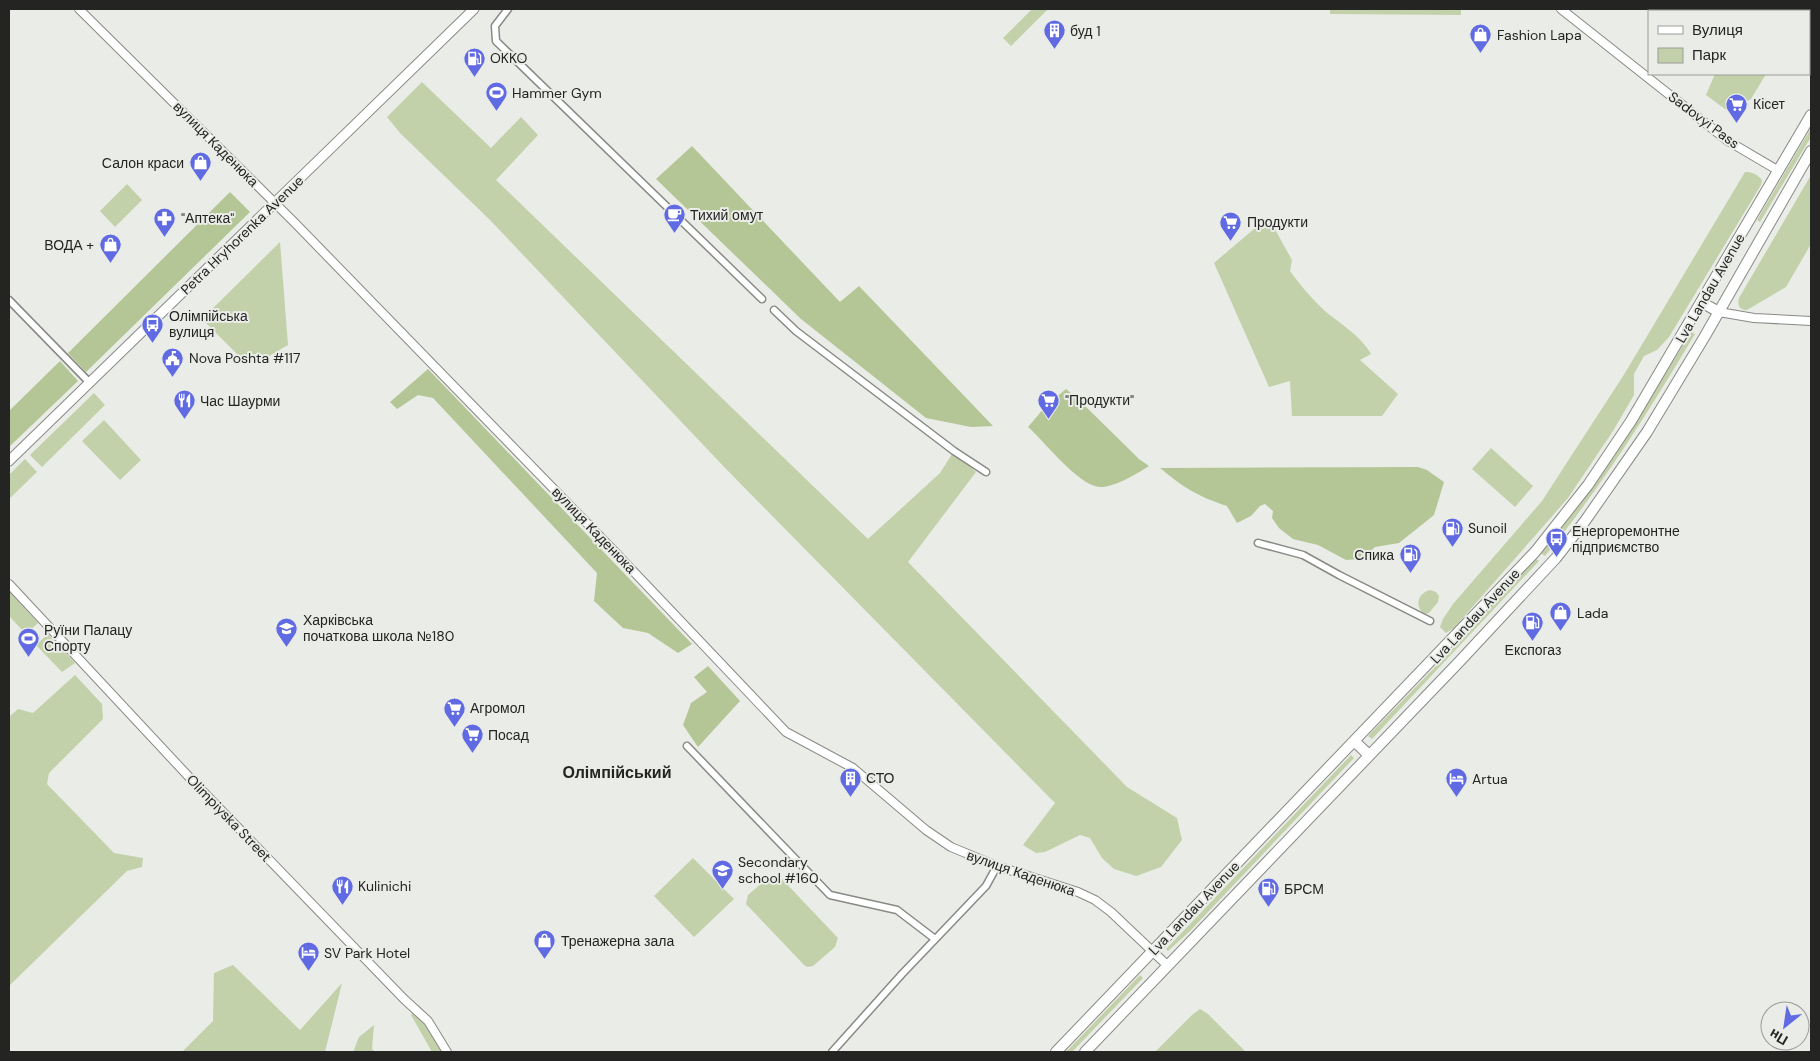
<svg xmlns="http://www.w3.org/2000/svg" width="1820" height="1061" viewBox="0 0 1820 1061" font-family="'DM Sans',sans-serif">
	<style>
		.green { fill: #c2d1a9 }
		.forest { fill: #b4c695 }
		.lines { fill: none; stroke-linecap: round; stroke-linejoin: round }
		.minor-casing { stroke: #888a85; stroke-width: 9 }
		.tertiary-casing { stroke: #888a85; stroke-width: 10 }
		.secondary-casing { stroke: #888a85; stroke-width: 11 }
		.primary-casing { stroke: #888a85; stroke-width: 12 }
		.minor { stroke: #fff; stroke-width: 6 }
		.tertiary { stroke: #fff; stroke-width: 8 }
		.secondary { stroke: #fff; stroke-width: 9 }
		.primary { stroke: #fff; stroke-width: 10 }
		.labels { text-anchor: middle; dominant-baseline: central; stroke-width: 4; stroke-linejoin: round; paint-order: stroke }
		.poi-label { font-size: 14px; fill: #242523; stroke: #eaece7; text-anchor: start }
		.street-label { font-size: 14px; fill: #242523; stroke: #eaece7 }
		.quarter-label { font-size: 16px; font-weight: bold; fill: #242523; stroke: #eaece7 }
	</style>
	<rect width="100%" height="100%" fill="#eaece7"/>
	<path class="green" d="M 1032,9 L 1048,9 L 1011,46 L 1003,38 Z
		M 1330,9 L 1461,9 L 1461,15 L 1330,14 Z
		M 1715,74 L 1766,74 L 1751,99 L 1729,112 L 1706,95 Z
		M 422,82 L 491,148 L 521,117 L 538,135 L 496,180 L 868,539 L 940,473 L 954,451 L 976,472 L 908,562 L 1127,787 L 1177,818 L 1182,840 L 1161,867 L 1136,876 L 1114,869 L 1102,858 L 1090,838 L 1080,835 L 1045,852 L 1036,853 L 1023,845 L 1055,803 L 728,471 L 490,220 L 400,133 L 387,117 Z
		M 1811,128 L 1811,137 L 1760,222 L 1757,220 Z
		M 1745,172 C 1752,172 1757,174 1762,180 L 1761,185 L 1669,337 L 1657,350 L 1644,356 L 1634,374 L 1634,395 L 1613,431 L 1568,498 L 1454,628 L 1446,633 L 1440,627 L 1443,619 L 1453,604 L 1542,501 L 1625,373 Z
		M 1811,175 L 1811,244 L 1786,287 L 1747,310 C 1740,310 1737,306 1739,298 Z
		M 127,184 L 142,200 L 115,227 L 100,211 Z
		M 1268,217 L 1292,260 L 1290,271 C 1301,286 1312,299 1326,312 C 1342,325 1361,336 1371,354 L 1360,360 L 1398,394 L 1382,416 L 1292,416 L 1290,381 L 1269,387 L 1214,263 Z
		M 280,242 L 288,345 L 259,362 L 246,363 L 202,319 Z
		M 1691,332 L 1695,334 C 1649,411 1602,486 1545,556 L 1541,553 L 1567,520 L 1614,457 Z
		M 94,393 L 105,405 L 42,467 L 30,455 Z
		M 104,420 L 141,460 L 120,480 L 82,441 Z
		M 1491,448 L 1533,486 L 1515,507 L 1472,469 Z
		M 25,459 L 37,472 L 9,499 L 9,475 Z
		M 1536,559 L 1539,561 L 1372,739 L 1368,736 L 1443,659 Z
		M 1430,590 L 1436,592 L 1439,596 L 1438,602 L 1429,613 L 1424,614 C 1414,606 1418,593 1430,590 Z
		M 9,591 L 38,623 L 26,634 L 9,616 Z
		M 48,634 L 75,663 L 62,672 L 36,645 Z
		M 75,675 L 102,704 L 103,719 L 49,773 L 47,784 L 114,853 L 143,858 L 142,867 L 127,871 L 9,986 L 9,846 L 10,844 L 9,843 L 9,717 L 18,709 L 33,713 Z
		M 1351,755 L 1354,758 L 1190,931 L 1168,951 L 1166,949 L 1168,947 Z
		M 693,858 L 734,899 L 694,937 L 654,896 Z
		M 774,875 L 780,877 L 838,938 L 835,947 L 813,966 L 807,967 L 804,965 L 746,904 L 748,895 L 770,876 Z
		M 233,965 L 300,1030 L 342,983 L 325,1052 L 182,1052 L 213,1021 L 214,973 Z
		M 1140,975 L 1143,978 L 1072,1052 L 1066,1052 Z
		M 1200,1009 L 1208,1014 L 1246,1052 L 1155,1052 L 1193,1014 Z
		M 413,1012 L 415,1012 L 431,1033 L 442,1052 L 432,1052 L 411,1015 Z
		M 374,1025 L 372,1049 L 375,1052 L 353,1052 L 359,1037 Z"/>
	<path class="forest" d="M 692,146 L 840,302 L 859,286 L 993,426 L 971,427 L 926,418 L 801,319 L 656,179 Z
		M 230,192 L 250,212 L 86,372 L 68,353 Z
		M 60,361 L 78,381 L 9,447 L 9,411 Z
		M 428,369 L 692,644 L 678,653 L 648,633 L 623,628 L 594,601 L 597,573 L 433,398 L 418,395 L 397,409 L 390,402 Z
		M 1066,389 L 1078,399 L 1139,459 L 1149,466 C 1137,474 1113,488 1099,487 C 1077,484 1045,442 1028,427 L 1045,407 Z
		M 1418,467 L 1427,470 L 1444,482 L 1434,515 L 1399,543 L 1375,547 L 1362,559 L 1346,560 L 1318,545 L 1293,539 L 1279,528 L 1272,518 L 1273,511 L 1265,504 L 1260,506 L 1251,516 L 1237,523 L 1227,506 C 1197,496 1184,488 1160,468 Z
		M 708,666 L 740,701 L 698,747 L 683,725 L 691,703 L 707,692 L 694,677 Z"/>
	<g class="lines">
		<defs>
			<path id="minor" d="M 508,9 L 495,26 L 496,41 L 762,299
				M 9,300 L 90,383
				M 774,310 L 796,331 L 954,451 L 986,472
				M 1258,543 L 1303,555 L 1339,575 L 1430,621
				M 687,746 L 830,895 L 897,910 L 935,939
				M 832,1052 L 902,974 L 986,886 L 997,866"/>
			<path id="tertiary" d="M 79,9 L 294,222 L 616,553 L 786,732 L 853,768 L 926,830 L 951,847 L 997,866 L 1078,892 L 1095,900 L 1111,912 L 1168,966
				M 1561,9 L 1728,141 L 1779,171
				M 1719,312 L 1754,318 L 1811,321
				M 9,584 L 189,777 L 404,999 L 428,1021 L 447,1052"/>
			<path id="secondary" d="M 9,461 L 474,9"/>
			<path id="primary" d="M 1701,302 L 1719,312
				M 1354,741 L 1369,755
				M 1056,1052 L 1535,552 L 1588,485 L 1631,421 L 1811,115
				M 1085,1052 L 1459,662 L 1556,558 L 1585,521 L 1647,432 L 1705,336 L 1811,151"/>
		</defs>
		<use href="#minor" class="minor-casing"/>
		<use href="#tertiary" class="tertiary-casing"/>
		<use href="#secondary" class="secondary-casing"/>
		<use href="#primary" class="primary-casing"/>
		<use href="#minor" class="minor"/>
		<use href="#tertiary" class="tertiary"/>
		<use href="#secondary" class="secondary"/>
		<use href="#primary" class="primary"/>
	</g>
	<defs>
		<symbol id="building-pin" viewBox="-11 -11 22 30"><path d="M0 17L-7.5 6A9.5 9.5 0 1 1 7.5 6Z" fill="#606ae2" stroke="#eaece7"/><path d="M-4-6H4V6H1V3H-1V6H-4ZM-2.5-4.3h1.7v1.8h-1.7ZM.8-4.3h1.7v1.8H.8ZM-2.5-1h1.7V.8h-1.7ZM.8-1h1.7V.8H.8Z" fill="#fff"/></symbol>
		<symbol id="shop-pin" viewBox="-11 -11 22 30"><path d="M0 17L-7.5 6A9.5 9.5 0 1 1 7.5 6Z" fill="#606ae2" stroke="#eaece7"/><path d="M-5-2.5h2.3a2.7 3.5 0 0 1 5.4 0H5L5.5 6h-11ZM-1.5-2.5h3a1.5 2.3 0 0 0-3 0Z" fill="#fff"/></symbol>
		<symbol id="fuel-pin" viewBox="-11 -11 22 30"><path d="M0 17L-7.5 6A9.5 9.5 0 1 1 7.5 6Z" fill="#606ae2" stroke="#eaece7"/><path d="M-5.5-6h7V0h2V4h1.3V-2.5L3-4.5l.8-.8L6-3V5H2.5V1h-1V6h-7ZM-4.2-4.7v3.2H.2V-4.7Z" fill="#fff"/></symbol>
		<symbol id="stadium-pin" viewBox="-11 -11 22 30"><path d="M0 17L-7.5 6A9.5 9.5 0 1 1 7.5 6Z" fill="#606ae2" stroke="#eaece7"/><path d="M0-5a6.5 5 0 1 0 0 10a6.5 5 0 1 0 0-10ZM-3.5-1.8h7v3.6h-7Z" fill="#fff"/></symbol>
		<symbol id="supermarket-pin" viewBox="-11 -11 22 30"><path d="M0 17L-7.5 6A9.5 9.5 0 1 1 7.5 6Z" fill="#606ae2" stroke="#eaece7"/><path d="M-6-5.5h2.5l.6 2H6L4.5 2H-2.5L-4.4-4H-6ZM-1.5 3.2a1.3 1.3 0 1 0 .1 0ZM3 3.2a1.3 1.3 0 1 0 .1 0Z" fill="#fff"/></symbol>
		<symbol id="cafe-pin" viewBox="-11 -11 22 30"><path d="M0 17L-7.5 6A9.5 9.5 0 1 1 7.5 6Z" fill="#606ae2" stroke="#eaece7"/><path d="M-5.5-4.5H6V0H3Q3 3.5 0 3.5H-2.5Q-5.5 3.5-5.5 0ZM3-3.2v2h1.7v-2ZM-6 4.5H4V6H-6Z" fill="#fff"/></symbol>
		<symbol id="pharmacy-pin" viewBox="-11 -11 22 30"><path d="M0 17L-7.5 6A9.5 9.5 0 1 1 7.5 6Z" fill="#606ae2" stroke="#eaece7"/><path d="M-2-6h4v4h4v4h-4v4h-4v-4h-4v-4h4Z" fill="#fff"/></symbol>
		<symbol id="bus-pin" viewBox="-11 -11 22 30"><path d="M0 17L-7.5 6A9.5 9.5 0 1 1 7.5 6Z" fill="#606ae2" stroke="#eaece7"/><path d="M-5-6H5V4H4V6H2V4H-2V6H-4V4H-5ZM-3.5-4V0h7V-4ZM-3.5 1.2v1.5H-2V1.2ZM2 1.2v1.5H3.5V1.2Z" fill="#fff"/></symbol>
		<symbol id="civic-pin" viewBox="-11 -11 22 30"><path d="M0 17L-7.5 6A9.5 9.5 0 1 1 7.5 6Z" fill="#606ae2" stroke="#eaece7"/><path d="M-.6-6.5H3V-4.5H.6V-3L4-1V1h2V6H-6V1h2V-1L-.6-3ZM-1.2 2.5V6h2.4V2.5Z" fill="#fff"/></symbol>
		<symbol id="restaurant-pin" viewBox="-11 -11 22 30"><path d="M0 17L-7.5 6A9.5 9.5 0 1 1 7.5 6Z" fill="#606ae2" stroke="#eaece7"/><path d="M-5-6h1v4h1v-4h1v4h1v-4h1v5L-1.5 .5V6h-2V.5L-5-1ZM5-6V6H3V1.5H1.5Q1.5-4 5-6Z" fill="#fff"/></symbol>
		<symbol id="school-pin" viewBox="-11 -11 22 30"><path d="M0 17L-7.5 6A9.5 9.5 0 1 1 7.5 6Z" fill="#606ae2" stroke="#eaece7"/><path d="M0-5L7-2L0 1L-7-2ZM-4 1L0 2.5L4 1V4Q0 6-4 4Z" fill="#fff"/></symbol>
		<symbol id="hotel-pin" viewBox="-11 -11 22 30"><path d="M0 17L-7.5 6A9.5 9.5 0 1 1 7.5 6Z" fill="#606ae2" stroke="#eaece7"/><path d="M-6-4.5h1.5V1H6V5H4.5V3h-9V5H-6ZM-4 0a1.8 1.8 0 1 1 3.6 0ZM.5 0V-2.5h3Q6-2.5 6 0Z" fill="#fff"/></symbol>
	</defs>
	<g fill-rule="evenodd">
		<use href="#building-pin" x="1042" y="18" width="25" height="34"/>
		<use href="#shop-pin" x="1468" y="22" width="25" height="34"/>
		<use href="#fuel-pin" x="462" y="46" width="25" height="34"/>
		<use href="#stadium-pin" x="484" y="80" width="25" height="34"/>
		<use href="#supermarket-pin" x="1724" y="92" width="25" height="34"/>
		<use href="#shop-pin" x="188" y="150" width="25" height="34"/>
		<use href="#cafe-pin" x="662" y="202" width="25" height="34"/>
		<use href="#pharmacy-pin" x="152" y="206" width="25" height="34"/>
		<use href="#supermarket-pin" x="1218" y="210" width="25" height="34"/>
		<use href="#shop-pin" x="98" y="232" width="25" height="34"/>
		<use href="#bus-pin" x="140" y="312" width="25" height="34"/>
		<use href="#civic-pin" x="160" y="346" width="25" height="34"/>
		<use href="#supermarket-pin" x="1036" y="388" width="25" height="34"/>
		<use href="#restaurant-pin" x="172" y="388" width="25" height="34"/>
		<use href="#fuel-pin" x="1440" y="516" width="25" height="34"/>
		<use href="#bus-pin" x="1544" y="526" width="25" height="34"/>
		<use href="#fuel-pin" x="1398" y="542" width="25" height="34"/>
		<use href="#shop-pin" x="1548" y="600" width="25" height="34"/>
		<use href="#fuel-pin" x="1520" y="610" width="25" height="34"/>
		<use href="#school-pin" x="274" y="616" width="25" height="34"/>
		<use href="#stadium-pin" x="16" y="626" width="25" height="34"/>
		<use href="#supermarket-pin" x="442" y="696" width="25" height="34"/>
		<use href="#supermarket-pin" x="460" y="722" width="25" height="34"/>
		<use href="#building-pin" x="838" y="766" width="25" height="34"/>
		<use href="#hotel-pin" x="1444" y="766" width="25" height="34"/>
		<use href="#school-pin" x="710" y="858" width="25" height="34"/>
		<use href="#restaurant-pin" x="330" y="874" width="25" height="34"/>
		<use href="#fuel-pin" x="1256" y="876" width="25" height="34"/>
		<use href="#shop-pin" x="532" y="928" width="25" height="34"/>
		<use href="#hotel-pin" x="296" y="940" width="25" height="34"/>
	</g>
	<g class="labels">
		<g class="poi-label">
			<text x="1070" y="31">буд 1</text>
			<text x="1497" y="35">Fashion Lapa</text>
			<text x="490" y="58">OKKO</text>
			<text x="512" y="93">Hammer Gym</text>
			<text x="1753" y="104">Кісет</text>
			<text x="184" y="163" text-anchor="end">Салон краси</text>
			<text x="690" y="215">Тихий омут</text>
			<text x="181" y="218">"Аптека"</text>
			<text x="1247" y="222">Продукти</text>
			<text x="94" y="245" text-anchor="end">ВОДА +</text>
			<text x="169" y="316">Олімпійська<tspan x="169" dy="16">вулиця</tspan></text>
			<text x="189" y="358">Nova Poshta #117</text>
			<text x="1065" y="400">"Продукти"</text>
			<text x="200" y="401">Час Шаурми</text>
			<text x="1468" y="528">Sunoil</text>
			<text x="1572" y="531">Енергоремонтне<tspan x="1572" dy="16">підприємство</tspan></text>
			<text x="1394" y="555" text-anchor="end">Спика</text>
			<text x="1577" y="613">Lada</text>
			<text x="303" y="620">Харківська<tspan x="303" dy="16">початкова школа №180</tspan></text>
			<text x="44" y="630">Руїни Палацу<tspan x="44" dy="16">Спорту</tspan></text>
			<text x="1533" y="650" text-anchor="middle">Експогаз</text>
			<text x="470" y="708">Агромол</text>
			<text x="488" y="735">Посад</text>
			<text x="866" y="778">СТО</text>
			<text x="1472" y="779">Artua</text>
			<text x="738" y="862">Secondary<tspan x="738" dy="16">school #160</tspan></text>
			<text x="358" y="886">Kulinichi</text>
			<text x="1284" y="889">БРСМ</text>
			<text x="561" y="941">Тренажерна зала</text>
			<text x="324" y="953">SV Park Hotel</text>
		</g>
		<g class="street-label">
			<text transform="translate(1704 120) rotate(37)">Sadovyi Pass</text>
			<text transform="translate(216 144) rotate(45)">вулиця Каденюка</text>
			<text transform="translate(242 235) rotate(-44)">Petra Hryhorenka Аvenue</text>
			<text transform="translate(1710 288) rotate(-60)">Lva Landau Avenue</text>
			<text transform="translate(594 530) rotate(46)">вулиця Каденюка</text>
			<text transform="translate(1475 616) rotate(-47)">Lva Landau Avenue</text>
			<text transform="translate(229 818) rotate(46)">Olimpiyska Street</text>
			<text transform="translate(1021 873) rotate(19)">вулиця Каденюка</text>
			<text transform="translate(1194 908) rotate(-46)">Lva Landau Avenue</text>
		</g>
		<g class="quarter-label">
			<text x="617" y="772">Олімпійський</text>
		</g>
	</g>
	<rect width="1820" height="1061" fill="none" stroke="#242523" stroke-width="20"/>
	<rect x="1648" y="10" width="162" height="65" fill="#eaece7" stroke="#9b9c99"/>
	<rect x="1658" y="26" width="25" height="8" fill="#ffffff" stroke="#9b9c99"/>
	<text x="1692" y="35" font-size="15" fill="#242523">Вулиця</text>
	<rect x="1658" y="48" width="25" height="15" fill="#c2d1a9" stroke="#9b9c99"/>
	<text x="1692" y="60" font-size="15" fill="#242523">Парк</text>
	<g transform="translate(1785 1026) rotate(210)"><circle r="24" fill="#eaece7" stroke="#9b9c99"/>
	<path d="M0-4L9 19L0 12L-9 19Z" fill="#606ae2"/>
	<text y="-8" font-size="14" font-weight="bold" text-anchor="middle" fill="#242523">Пн</text>
	</g>
</svg>
